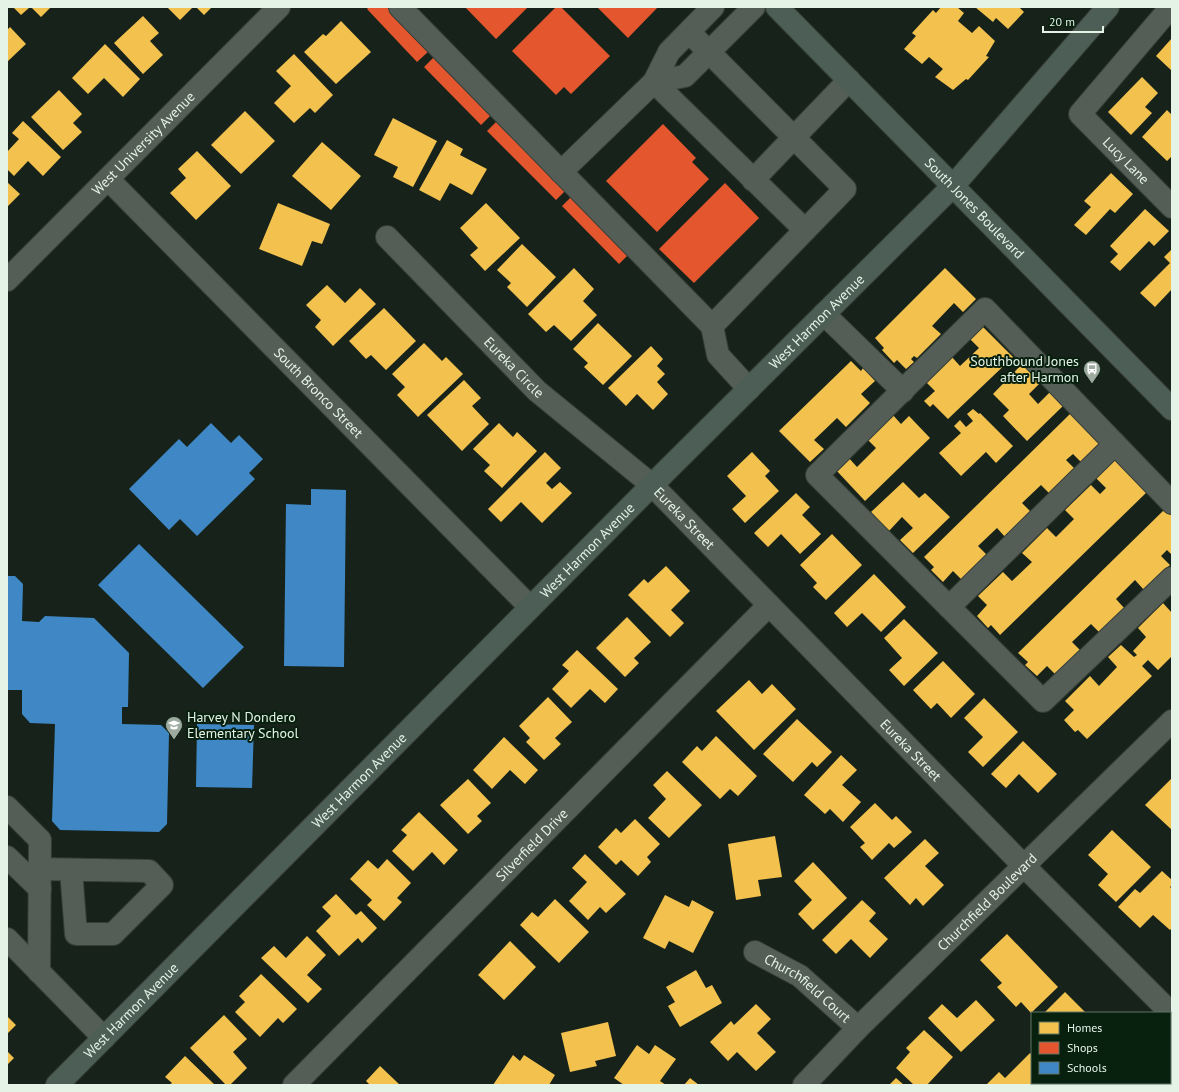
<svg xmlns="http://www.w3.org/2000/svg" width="1179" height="1092" viewBox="0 0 1179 1092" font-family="'PT Sans',sans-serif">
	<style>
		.homes { fill: #f2c14e }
		.shops { fill: #e4572e }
		.schools { fill: #3f88c5 }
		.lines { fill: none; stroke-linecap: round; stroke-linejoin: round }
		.minor-casing { stroke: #353e37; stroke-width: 24 }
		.major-casing { stroke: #353e37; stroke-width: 24 }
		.minor { stroke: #545e56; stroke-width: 22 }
		.major { stroke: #4d5e56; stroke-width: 22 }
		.labels { text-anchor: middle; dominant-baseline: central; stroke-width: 4; stroke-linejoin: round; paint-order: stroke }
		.street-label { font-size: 14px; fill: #e4f3e6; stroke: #08200e }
		.poi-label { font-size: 14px; fill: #e4f3e6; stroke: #08200e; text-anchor: end }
	</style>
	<rect width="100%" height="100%" fill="#17231a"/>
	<path class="homes" d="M 13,7 L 30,7 L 21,15 Z
		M 31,7 L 51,7 L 41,17 Z
		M 167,7 L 193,7 L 180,20 Z
		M 196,7 L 212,7 L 204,15 Z
		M 941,7 L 957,7 L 964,13 L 958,21 L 972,33 L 979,26 L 995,41 L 986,56 L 989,57 L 968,80 L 966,79 L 953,90 L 935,77 L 943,69 L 929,57 L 922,64 L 904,49 L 916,36 L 912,33 L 933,10 L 936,13 Z
		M 975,7 L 1019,7 L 1024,12 L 1008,29 L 996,18 L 993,22 Z
		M 143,16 L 159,33 L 150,41 L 163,55 L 143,74 L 114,43 Z
		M 341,21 L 371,52 L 336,84 L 304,52 L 323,34 L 326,36 Z
		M 10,27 L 26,44 L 7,62 L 7,30 Z
		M 1172,38 L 1172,71 L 1156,56 Z
		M 105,44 L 140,79 L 123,97 L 104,78 L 88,94 L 72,78 Z
		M 294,54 L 333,95 L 315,113 L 310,108 L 294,123 L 274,103 L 291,86 L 276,71 Z
		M 1142,77 L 1158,93 L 1145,107 L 1152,113 L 1131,135 L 1108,112 Z
		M 59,90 L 82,114 L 73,123 L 82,132 L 63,150 L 31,117 Z
		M 1167,110 L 1172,115 L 1172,156 L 1167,161 L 1142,137 Z
		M 245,111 L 275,141 L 241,174 L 211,145 Z
		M 393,118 L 437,141 L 413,187 L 393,177 L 398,167 L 374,155 Z
		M 23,121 L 61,157 L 43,176 L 28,161 L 14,176 L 7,169 L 7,152 L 19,139 L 12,133 Z
		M 447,140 L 463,149 L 460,155 L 487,169 L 472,195 L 450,183 L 440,201 L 419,190 Z
		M 322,142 L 361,176 L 331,210 L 292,176 Z
		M 197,151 L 231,186 L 196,220 L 170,193 L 186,178 L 178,169 Z
		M 1111,173 L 1133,194 L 1115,213 L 1110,209 L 1086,235 L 1074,225 L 1091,207 L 1084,201 Z
		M 7,182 L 20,194 L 7,207 Z
		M 278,203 L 330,224 L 322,244 L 312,241 L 302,266 L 259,249 Z
		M 486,203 L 520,238 L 485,271 L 470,255 L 478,248 L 460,228 Z
		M 1145,209 L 1169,231 L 1154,246 L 1149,241 L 1120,271 L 1110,262 L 1118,254 L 1110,246 Z
		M 522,244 L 556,277 L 527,307 L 507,287 L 511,283 L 497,270 Z
		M 1172,249 L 1172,289 L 1155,307 L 1140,293 L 1170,263 L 1164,257 Z
		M 574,268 L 594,289 L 583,301 L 597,315 L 571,341 L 554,325 L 546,332 L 528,314 Z
		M 945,268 L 976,299 L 963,312 L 954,303 L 932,326 L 941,334 L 917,358 L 914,356 L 911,359 L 914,362 L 906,369 L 897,360 L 894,363 L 882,350 L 884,348 L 875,338 Z
		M 327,285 L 345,303 L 360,288 L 376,304 L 333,346 L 315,327 L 321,320 L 306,305 Z
		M 384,308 L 416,341 L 386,370 L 371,355 L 366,359 L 349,341 Z
		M 598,323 L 632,356 L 603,385 L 584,367 L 588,363 L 573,349 Z
		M 982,326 L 1013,357 L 948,419 L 933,404 L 930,407 L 924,401 L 935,391 L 925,381 L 951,356 L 960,366 L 979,348 L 969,338 Z
		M 424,343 L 442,361 L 446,357 L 463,374 L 418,417 L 397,395 L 405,387 L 392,374 Z
		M 651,346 L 663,359 L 657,366 L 665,374 L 657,382 L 668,394 L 653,410 L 637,394 L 626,406 L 608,388 Z
		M 851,361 L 861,371 L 863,368 L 875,381 L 861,394 L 870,403 L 846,427 L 837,418 L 814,440 L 824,449 L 810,462 L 779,431 Z
		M 1024,362 L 1042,381 L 1029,394 L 1038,404 L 1051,391 L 1064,405 L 1027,441 L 1003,416 L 1009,410 L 993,394 Z
		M 464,380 L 481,398 L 472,406 L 489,424 L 462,451 L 427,415 Z
		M 973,409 L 979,414 L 980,413 L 1013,446 L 996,463 L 986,452 L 961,476 L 939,453 L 961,433 L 954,426 L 960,420 L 966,427 L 973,421 L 967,414 Z
		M 1071,413 L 1102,445 L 1083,464 L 1073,454 L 1066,460 L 1076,470 L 1051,495 L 1041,485 L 1022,503 L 1032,513 L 1006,538 L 997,528 L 978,546 L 988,556 L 963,581 L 953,571 L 943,582 L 931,570 L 934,567 L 924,557 Z
		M 892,414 L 901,424 L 909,416 L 930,438 L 865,501 L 835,469 L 848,457 L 857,467 L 876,448 L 867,439 Z
		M 499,423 L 513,437 L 517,432 L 537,451 L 502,488 L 484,471 L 490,465 L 473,449 Z
		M 545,452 L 561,468 L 546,483 L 552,489 L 560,482 L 572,493 L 542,523 L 521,502 L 501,522 L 488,509 Z
		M 752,452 L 770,471 L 765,476 L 779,491 L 745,523 L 732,509 L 746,496 L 727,476 Z
		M 1116,459 L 1148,491 L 1000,635 L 991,625 L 988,628 L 977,616 L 987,605 L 978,596 L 1003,572 L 1012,581 L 1032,562 L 1022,553 L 1047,528 L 1056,537 L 1074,519 L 1065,510 L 1091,485 L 1100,494 L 1106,488 L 1096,478 Z
		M 903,482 L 919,498 L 925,493 L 950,517 L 913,553 L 900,540 L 913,528 L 902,517 L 889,531 L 871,512 Z
		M 796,493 L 810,507 L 802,515 L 821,534 L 800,554 L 781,534 L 768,547 L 754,533 Z
		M 1165,509 L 1172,516 L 1172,555 L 1167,550 L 1161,556 L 1170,565 L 1144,590 L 1135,580 L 1116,599 L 1125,609 L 1100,633 L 1091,624 L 1072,642 L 1081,651 L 1057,676 L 1047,666 L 1037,676 L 1025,665 L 1028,662 L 1018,653 Z
		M 832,534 L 862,565 L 826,600 L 813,587 L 817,583 L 800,565 Z
		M 666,566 L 690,591 L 671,610 L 684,623 L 670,637 L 628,595 L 644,579 L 648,583 Z
		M 874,574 L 906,607 L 881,632 L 862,613 L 847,627 L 834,613 Z
		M 1163,603 L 1172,613 L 1172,656 L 1158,670 L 1148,660 L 1142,666 L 1152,676 L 1087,739 L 1078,730 L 1075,732 L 1064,720 L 1074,710 L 1065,701 L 1090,676 L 1099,686 L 1117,667 L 1108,657 L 1121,645 L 1134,657 L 1137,655 L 1133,651 L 1146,637 L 1138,628 Z
		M 627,617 L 651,642 L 634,658 L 639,663 L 625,677 L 596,648 Z
		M 904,619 L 938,653 L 904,686 L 889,670 L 902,658 L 884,638 Z
		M 577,650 L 618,689 L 605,703 L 590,689 L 571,708 L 552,689 L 569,671 L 562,665 Z
		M 943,661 L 975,694 L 951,718 L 937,703 L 931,709 L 913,690 Z
		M 749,680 L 762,694 L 772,684 L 796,709 L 754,750 L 716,711 Z
		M 548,697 L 572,722 L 555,738 L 561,744 L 544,760 L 526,742 L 530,738 L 519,726 Z
		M 984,698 L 1018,732 L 983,767 L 968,752 L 983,737 L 964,718 Z
		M 797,719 L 832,752 L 817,767 L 812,762 L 793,782 L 763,754 Z
		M 716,736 L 757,776 L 738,796 L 730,789 L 720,799 L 682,762 L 697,746 L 702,751 Z
		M 504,737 L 538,770 L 525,784 L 510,770 L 492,789 L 473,770 Z
		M 1023,741 L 1057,774 L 1038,793 L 1019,774 L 1006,788 L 991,774 Z
		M 841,755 L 857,770 L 842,785 L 861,802 L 843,822 L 830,809 L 825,814 L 804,795 Z
		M 667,771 L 702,805 L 669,838 L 648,818 L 666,799 L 653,785 Z
		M 1172,778 L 1172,830 L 1145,805 Z
		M 468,779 L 491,803 L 477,816 L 482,821 L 468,834 L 440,805 Z
		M 875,803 L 892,820 L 896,816 L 912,832 L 894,848 L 889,843 L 872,860 L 860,847 L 865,843 L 850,827 Z
		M 419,812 L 458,850 L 444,865 L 432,852 L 413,871 L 392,851 L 407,835 L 401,830 Z
		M 635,819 L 660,844 L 647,857 L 651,862 L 638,876 L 621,860 L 616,865 L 598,847 L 616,828 L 621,833 Z
		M 1112,830 L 1151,867 L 1116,902 L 1098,885 L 1108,874 L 1088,855 Z
		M 775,836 L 782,877 L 758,880 L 761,896 L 736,900 L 728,844 Z
		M 925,839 L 939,853 L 925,866 L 944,885 L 923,906 L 916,898 L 910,905 L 884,878 Z
		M 585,854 L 626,894 L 606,913 L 600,907 L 588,920 L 569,901 L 587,882 L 572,868 Z
		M 387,859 L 411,883 L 397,898 L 402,902 L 384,921 L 367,905 L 372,900 L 350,879 L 368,860 L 378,869 Z
		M 813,862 L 847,898 L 813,930 L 798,914 L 812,900 L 794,881 Z
		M 1162,871 L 1172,880 L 1172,885 L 1170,887 L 1172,889 L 1172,928 L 1170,930 L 1153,915 L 1140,928 L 1118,907 L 1135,889 L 1140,893 Z
		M 336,894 L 356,915 L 361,911 L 377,928 L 362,943 L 358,938 L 339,956 L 316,931 L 331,916 L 322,907 Z
		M 665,895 L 689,907 L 692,900 L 714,912 L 693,953 L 669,941 L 665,949 L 643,938 Z
		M 555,899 L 589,932 L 559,963 L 520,925 L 532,912 L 538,917 Z
		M 862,900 L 876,913 L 869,921 L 888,939 L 870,958 L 851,939 L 836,954 L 822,940 Z
		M 1007,934 L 1058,987 L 1031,1013 L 1021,1002 L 1016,1007 L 997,987 L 1002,983 L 980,960 Z
		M 307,936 L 326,955 L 307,975 L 322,989 L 308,1003 L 261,958 L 274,946 L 286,958 Z
		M 510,941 L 536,967 L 504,1000 L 478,975 Z
		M 696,970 L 706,988 L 712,985 L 722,1003 L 680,1027 L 668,1006 L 675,1002 L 666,987 Z
		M 261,974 L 297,1009 L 283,1023 L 278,1018 L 260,1037 L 235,1012 L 245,1002 L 239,996 Z
		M 1065,992 L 1086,1013 L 1044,1013 Z
		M 976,1000 L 995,1020 L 961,1052 L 928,1018 L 942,1004 L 957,1018 Z
		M 756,1004 L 771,1019 L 757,1033 L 776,1052 L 756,1071 L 737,1052 L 728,1061 L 710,1042 L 731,1021 L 734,1025 Z
		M 224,1015 L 247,1039 L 233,1052 L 247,1068 L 230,1085 L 226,1085 L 190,1048 Z
		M 7,1016 L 16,1025 L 7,1034 Z
		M 608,1022 L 616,1056 L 595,1061 L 597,1066 L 570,1072 L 561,1033 Z
		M 924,1030 L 953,1057 L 927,1085 L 914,1085 L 896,1068 L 910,1052 L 906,1048 Z
		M 637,1045 L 649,1054 L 655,1045 L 676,1059 L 660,1081 L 666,1085 L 624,1085 L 614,1078 Z
		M 7,1051 L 14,1058 L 7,1065 Z
		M 1030,1053 L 1032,1055 L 1032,1083 L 1060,1083 L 1062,1085 L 987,1084 L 999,1072 L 1005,1078 Z
		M 513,1055 L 520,1061 L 524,1055 L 555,1075 L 549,1085 L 493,1085 Z
		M 185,1056 L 215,1085 L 169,1085 L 172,1083 L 165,1077 Z
		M 380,1066 L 400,1085 L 370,1085 L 366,1081 Z
		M 690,1078 L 699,1085 L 684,1085 Z
		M 896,1078 L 904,1085 L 889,1085 Z"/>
	<path class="shops" d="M 369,7 L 387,7 L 429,51 L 417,62 L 367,9 Z
		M 465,7 L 528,7 L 496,39 Z
		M 556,7 L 561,7 L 610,56 L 571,94 L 564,87 L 556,95 L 512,51 Z
		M 597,7 L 658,7 L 628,38 Z
		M 435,56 L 492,114 L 481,125 L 424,67 Z
		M 498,120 L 567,189 L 556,200 L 487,131 Z
		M 663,124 L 696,158 L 692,162 L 709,179 L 657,232 L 606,181 Z
		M 725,183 L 759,218 L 694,283 L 659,249 Z
		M 573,195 L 630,253 L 619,264 L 562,206 Z"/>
	<path class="schools" d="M 211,423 L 231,443 L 239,435 L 263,459 L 249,473 L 255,479 L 197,536 L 180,519 L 169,530 L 129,489 L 179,439 L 187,447 Z
		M 311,489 L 346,490 L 344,667 L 284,666 L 286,504 L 311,505 Z
		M 139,544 L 244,647 L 203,688 L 98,585 Z
		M 7,576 L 15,576 L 23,584 L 22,621 L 39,622 L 45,616 L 94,618 L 129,653 L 128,707 L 122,707 L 122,724 L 161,725 L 169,733 L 167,824 L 159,832 L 60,830 L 52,821 L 55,724 L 30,723 L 22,714 L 22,690 L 7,690 Z
		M 197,724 L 254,725 L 252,788 L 196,787 Z"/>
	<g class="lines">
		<defs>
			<g id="minor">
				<path d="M 400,7 L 712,326 L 845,189 L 689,32"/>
				<path id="s1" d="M 1171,7 L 1080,114 L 1172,207"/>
				<path d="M 654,82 L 805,230"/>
				<path d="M 654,82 L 685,76 L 754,7"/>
				<path d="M 561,172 L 654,82 L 669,52 L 713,7"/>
				<path id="s2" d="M 108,179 L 530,607"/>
				<path d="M 753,180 L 849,80"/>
				<path id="s3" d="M 387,237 L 537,391 L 652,485 L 1024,866 L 1172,1014"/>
				<path id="s4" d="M 7,280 L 279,7"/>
				<path d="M 824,314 L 903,391"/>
				<path d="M 712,326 L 718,355 L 749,389"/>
				<path d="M 1172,503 L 985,309 L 817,475 L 1043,701 L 1172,578"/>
				<path d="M 949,607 L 1115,444"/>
				<path d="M 7,807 L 40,840 L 39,972"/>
				<path d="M 7,857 L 40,889"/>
				<path d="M 40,869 L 149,871 L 162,885 L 113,934 L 76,934 L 71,870"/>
				<path d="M 7,939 L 104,1038"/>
				<path id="s5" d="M 755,952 L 800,976 L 858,1028"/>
				<path d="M 1170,1053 L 1172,1051"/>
				<path id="s6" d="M 294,1085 L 769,605"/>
				<path id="s7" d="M 804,1085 L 858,1028 L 1172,721"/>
				<path d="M 1138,1085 L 1140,1083"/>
			</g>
			<g id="major">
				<path id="s8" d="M 777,7 L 1172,409"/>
				<path id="s9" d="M 57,1085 L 652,485 L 953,186 L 1108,7"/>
			</g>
		</defs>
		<use href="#minor" class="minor-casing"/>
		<use href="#major" class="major-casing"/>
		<use href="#minor" class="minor"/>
		<use href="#major" class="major"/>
	</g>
	<defs>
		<symbol id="bus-pin" viewBox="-11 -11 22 30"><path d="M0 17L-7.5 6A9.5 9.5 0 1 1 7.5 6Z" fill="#9caa9f" stroke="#08200e"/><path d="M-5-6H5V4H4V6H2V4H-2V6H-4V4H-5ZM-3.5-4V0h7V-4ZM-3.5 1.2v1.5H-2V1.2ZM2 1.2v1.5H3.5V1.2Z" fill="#fff"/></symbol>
		<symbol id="school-pin" viewBox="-11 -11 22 30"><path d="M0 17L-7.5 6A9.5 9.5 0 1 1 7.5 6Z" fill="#9caa9f" stroke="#08200e"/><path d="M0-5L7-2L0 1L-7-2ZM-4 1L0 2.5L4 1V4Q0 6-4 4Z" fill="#fff"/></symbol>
	</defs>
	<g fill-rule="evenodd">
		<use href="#bus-pin" x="1082" y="359" width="20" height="27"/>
		<use href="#school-pin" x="164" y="715" width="20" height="27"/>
	</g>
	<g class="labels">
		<g class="street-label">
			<text stroke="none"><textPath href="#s4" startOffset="193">West University Avenue</textPath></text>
			<text stroke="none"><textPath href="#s1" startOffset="206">Lucy Lane</textPath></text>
			<text stroke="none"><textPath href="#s8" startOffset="282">South Jones Boulevard</textPath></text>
			<text stroke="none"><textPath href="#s9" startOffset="1077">West Harmon Avenue</textPath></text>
			<text stroke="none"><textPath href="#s3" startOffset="182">Eureka Circle</textPath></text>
			<text stroke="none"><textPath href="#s2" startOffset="300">South Bronco Street</textPath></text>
			<text stroke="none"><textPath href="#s3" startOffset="410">Eureka Street</textPath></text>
			<text stroke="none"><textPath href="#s9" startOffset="753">West Harmon Avenue</textPath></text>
			<text stroke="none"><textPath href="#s3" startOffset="734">Eureka Street</textPath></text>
			<text stroke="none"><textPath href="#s9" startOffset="429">West Harmon Avenue</textPath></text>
			<text stroke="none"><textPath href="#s6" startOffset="338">Silverfield Drive</textPath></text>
			<text stroke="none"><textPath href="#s7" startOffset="259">Churchfield Boulevard</textPath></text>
			<text stroke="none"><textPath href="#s5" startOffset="64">Churchfield Court</textPath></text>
			<text stroke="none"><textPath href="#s9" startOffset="105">West Harmon Avenue</textPath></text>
		</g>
		<g class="poi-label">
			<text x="1079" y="361">Southbound Jones<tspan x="1079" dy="16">after Harmon</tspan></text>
			<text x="187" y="717" text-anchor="start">Harvey N Dondero<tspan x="187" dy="16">Elementary School</tspan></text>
		</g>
	</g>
	<rect width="1179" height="1092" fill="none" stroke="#e4f3e6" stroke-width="16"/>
	<rect x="1031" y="1012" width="140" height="72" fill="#08200e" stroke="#607464"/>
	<rect x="1039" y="1022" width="20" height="12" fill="#f2c14e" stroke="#607464"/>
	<text x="1067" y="1032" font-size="12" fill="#e4f3e6">Homes</text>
	<rect x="1039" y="1042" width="20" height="12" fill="#e4572e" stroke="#607464"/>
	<text x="1067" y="1052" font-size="12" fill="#e4f3e6">Shops</text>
	<rect x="1039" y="1062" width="20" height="12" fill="#3f88c5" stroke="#607464"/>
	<text x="1067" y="1072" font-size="12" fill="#e4f3e6">Schools</text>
	<path d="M1043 26v6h60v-6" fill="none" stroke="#e4f3e6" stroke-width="2"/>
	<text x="1049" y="26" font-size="12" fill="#e4f3e6" stroke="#08200e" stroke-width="3" paint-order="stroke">20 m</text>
</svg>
